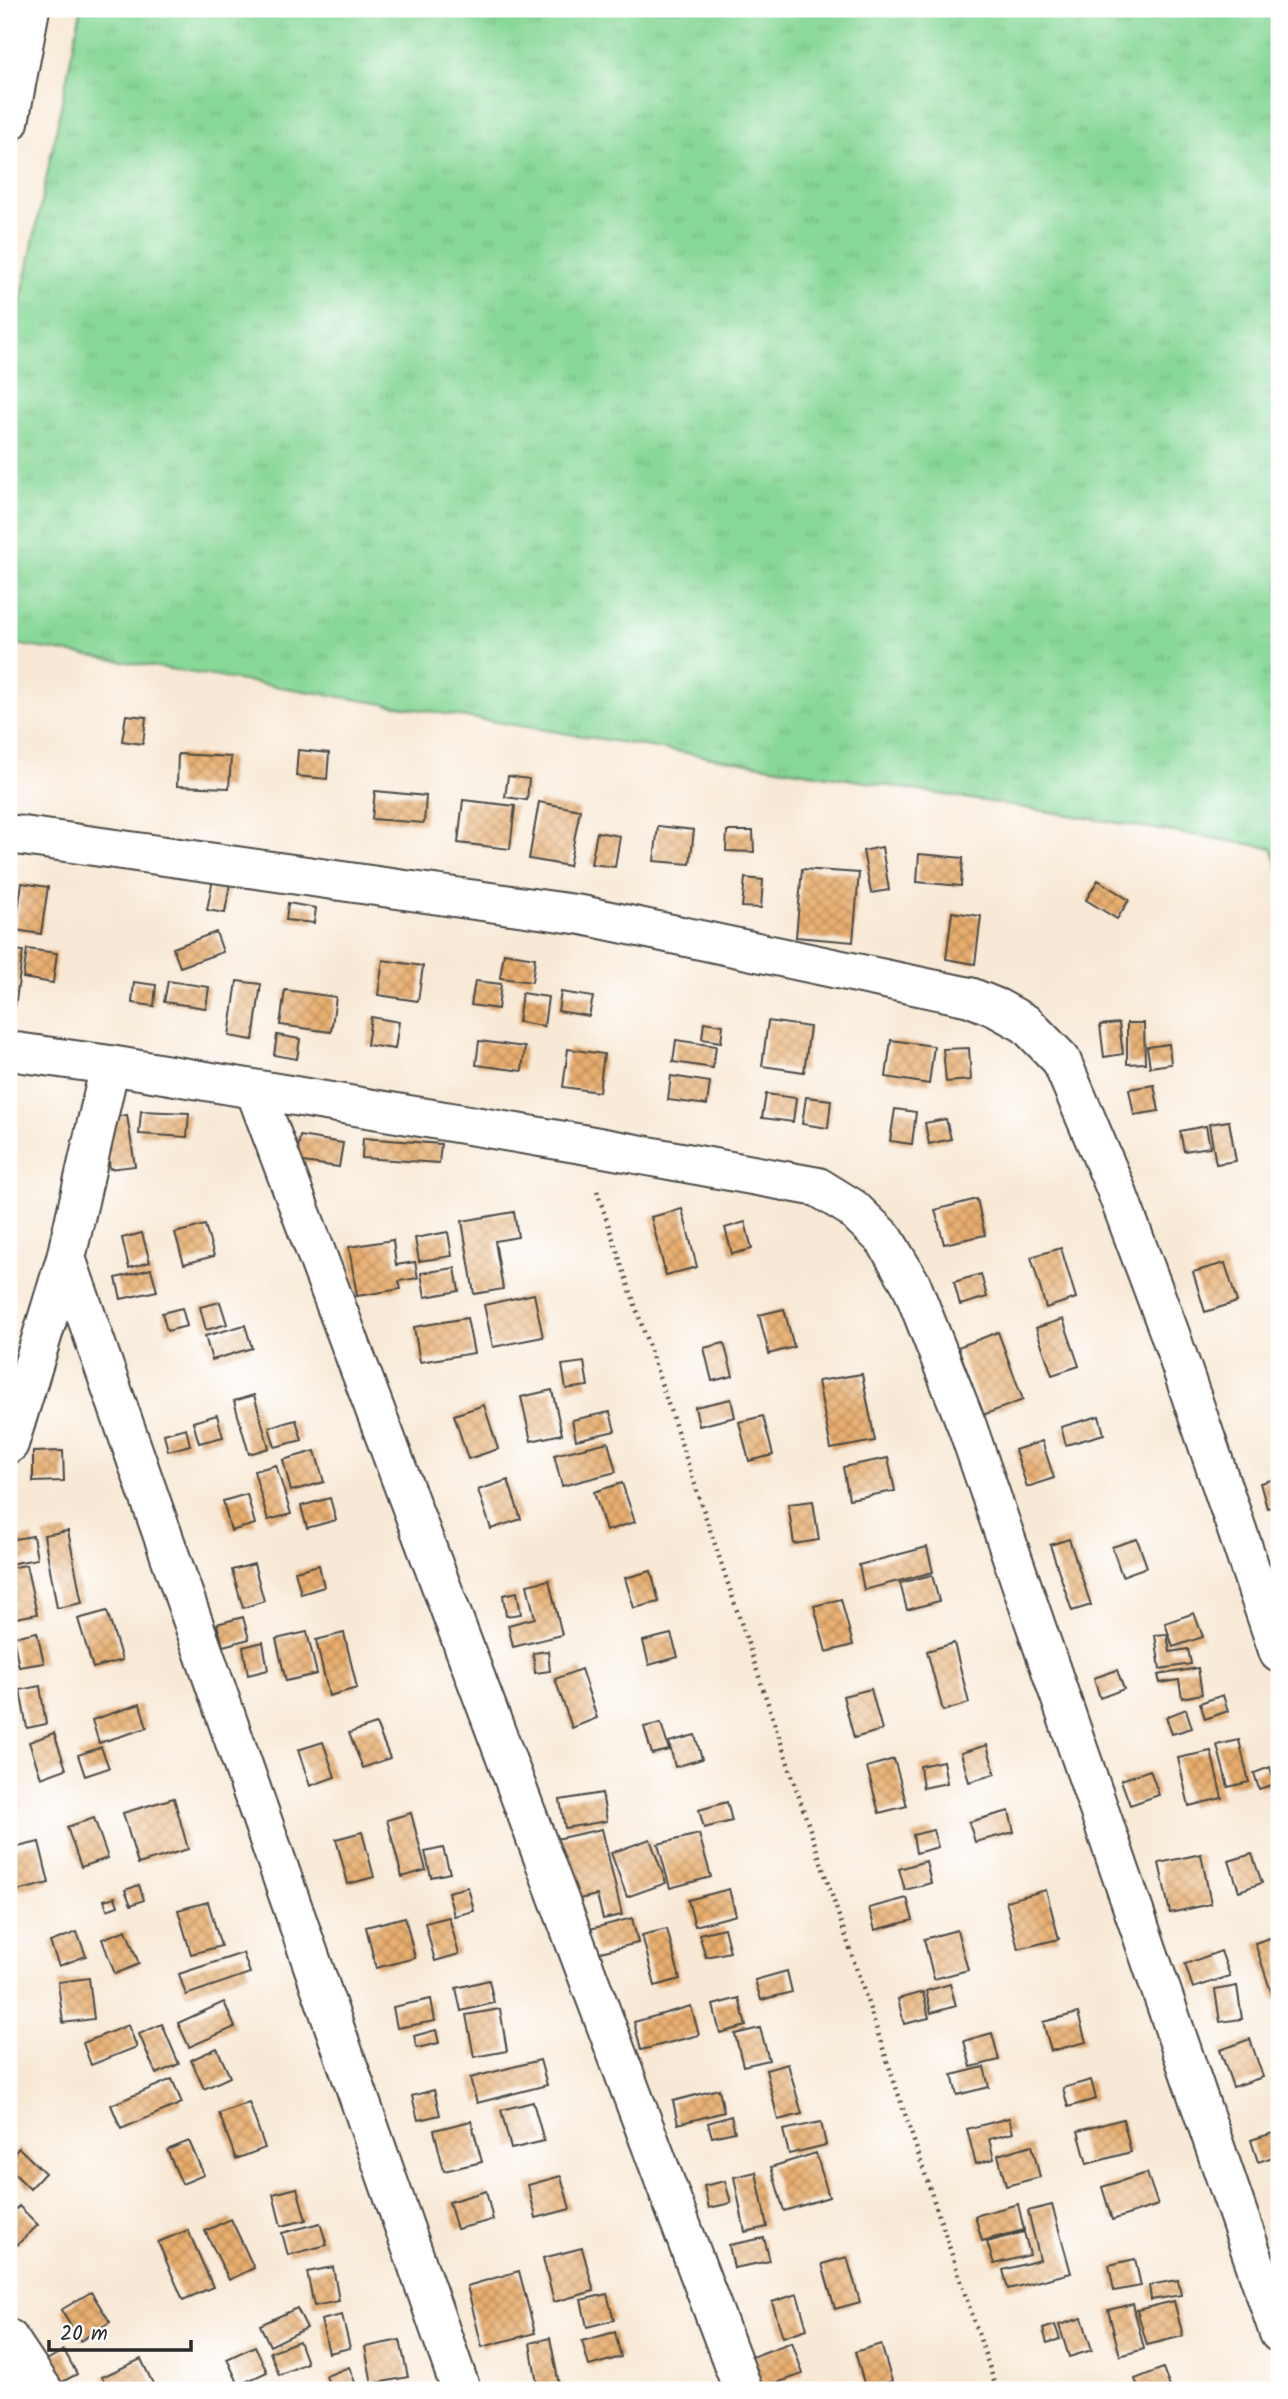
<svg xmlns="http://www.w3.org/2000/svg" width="1288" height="2399" viewBox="0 0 1288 2399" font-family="Kalam,sans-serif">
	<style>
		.grass { fill: url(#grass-tufts); stroke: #5a8262; stroke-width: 2 }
		.building { fill: url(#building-cross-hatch) }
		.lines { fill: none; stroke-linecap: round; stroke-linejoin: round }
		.minor-casing { stroke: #4a4845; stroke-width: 42 }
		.tertiary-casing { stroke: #4a4845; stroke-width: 42 }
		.path { stroke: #4a4845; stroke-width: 4.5; stroke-dasharray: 2 5; stroke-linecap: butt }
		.minor { stroke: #fff; stroke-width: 38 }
		.tertiary { stroke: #fff; stroke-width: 38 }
	</style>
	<defs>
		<pattern id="grass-tufts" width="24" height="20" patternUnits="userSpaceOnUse" patternTransform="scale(1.75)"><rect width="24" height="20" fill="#88d898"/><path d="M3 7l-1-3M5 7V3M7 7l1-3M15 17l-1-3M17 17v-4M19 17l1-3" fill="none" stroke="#76ba83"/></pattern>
		<pattern id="building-cross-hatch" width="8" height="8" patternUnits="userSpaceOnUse" patternTransform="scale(1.75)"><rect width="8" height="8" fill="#e9ae6e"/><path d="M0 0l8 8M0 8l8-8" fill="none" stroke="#bd8e5b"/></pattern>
	</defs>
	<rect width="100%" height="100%" fill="#fff"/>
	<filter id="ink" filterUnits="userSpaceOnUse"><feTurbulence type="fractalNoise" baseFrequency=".0143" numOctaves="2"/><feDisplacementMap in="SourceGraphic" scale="14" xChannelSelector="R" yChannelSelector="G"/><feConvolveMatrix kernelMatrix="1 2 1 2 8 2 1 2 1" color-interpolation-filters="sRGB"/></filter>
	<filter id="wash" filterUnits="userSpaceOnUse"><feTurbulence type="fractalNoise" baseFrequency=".00686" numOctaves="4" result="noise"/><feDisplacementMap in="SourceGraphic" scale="28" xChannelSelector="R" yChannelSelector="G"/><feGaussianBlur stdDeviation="1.57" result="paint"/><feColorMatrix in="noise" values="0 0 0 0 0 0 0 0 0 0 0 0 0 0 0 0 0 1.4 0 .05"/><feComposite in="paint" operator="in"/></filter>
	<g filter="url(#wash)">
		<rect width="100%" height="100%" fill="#f8e9d6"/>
		<path class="grass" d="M 81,9 L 1279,9 L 1279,870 L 1272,848 L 9,643 L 9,359 Z"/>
		<g id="blocks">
			<path class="building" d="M 126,715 L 146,717 L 143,744 L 122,741 Z
				M 298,750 L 329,753 L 327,779 L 296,776 Z
				M 178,754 L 231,757 L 229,788 L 177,786 Z
				M 508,776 L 529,779 L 527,800 L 505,797 Z
				M 375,791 L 426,796 L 424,823 L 372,819 Z
				M 463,800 L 515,806 L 510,849 L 458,843 Z
				M 539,802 L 580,810 L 569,866 L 529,859 Z
				M 658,826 L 694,830 L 690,864 L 654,861 Z
				M 727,831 L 753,831 L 754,852 L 726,851 Z
				M 597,832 L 620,836 L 615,867 L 591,864 Z
				M 882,847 L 889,890 L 871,893 L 863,851 Z
				M 919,854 L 963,858 L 961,886 L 917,882 Z
				M 802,869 L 859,873 L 853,942 L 796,937 Z
				M 745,878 L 763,880 L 761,908 L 742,907 Z
				M 213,879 L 230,883 L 225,913 L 207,910 Z
				M 1098,880 L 1129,900 L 1117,919 L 1086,900 Z
				M 22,883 L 48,887 L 41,934 L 15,930 Z
				M 288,903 L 316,908 L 314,923 L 286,920 Z
				M 952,912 L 981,916 L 975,964 L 946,959 Z
				M 216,932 L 223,952 L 180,967 L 173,948 Z
				M 9,949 L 23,951 L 15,1007 L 9,1006 Z
				M 27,949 L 57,953 L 53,983 L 23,978 Z
				M 504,953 L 535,958 L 532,982 L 500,978 Z
				M 383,960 L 423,966 L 418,1001 L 378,995 Z
				M 168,981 L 209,987 L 206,1008 L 164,1002 Z
				M 237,981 L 261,984 L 253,1040 L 229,1036 Z
				M 475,981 L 501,984 L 498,1009 L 471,1005 Z
				M 134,982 L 156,985 L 154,1006 L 132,1003 Z
				M 285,990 L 336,997 L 331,1032 L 280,1025 Z
				M 561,992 L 593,997 L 589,1016 L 558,1011 Z
				M 522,993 L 548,997 L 544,1026 L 518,1022 Z
				M 371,1017 L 399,1022 L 395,1049 L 367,1045 Z
				M 768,1021 L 810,1027 L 804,1072 L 762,1066 Z
				M 704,1022 L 723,1025 L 721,1042 L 702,1039 Z
				M 1119,1023 L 1123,1054 L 1104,1057 L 1100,1025 Z
				M 1127,1023 L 1144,1023 L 1145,1063 L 1127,1064 Z
				M 277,1035 L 300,1039 L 297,1059 L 274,1055 Z
				M 676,1040 L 716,1046 L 713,1068 L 673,1062 Z
				M 891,1040 L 934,1046 L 929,1084 L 886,1077 Z
				M 479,1041 L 525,1047 L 522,1071 L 476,1065 Z
				M 1169,1044 L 1171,1064 L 1150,1067 L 1147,1047 Z
				M 969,1048 L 971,1080 L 946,1082 L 943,1049 Z
				M 568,1049 L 604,1054 L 599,1092 L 563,1087 Z
				M 671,1076 L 710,1082 L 707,1105 L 668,1100 Z
				M 1154,1085 L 1159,1111 L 1134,1115 L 1129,1089 Z
				M 766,1094 L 796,1098 L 793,1122 L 762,1118 Z
				M 806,1097 L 831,1100 L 828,1128 L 802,1124 Z
				M 895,1109 L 916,1112 L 912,1144 L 890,1141 Z
				M 141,1111 L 189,1113 L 187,1137 L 139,1134 Z
				M 127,1115 L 135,1166 L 110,1169 L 104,1119 Z
				M 946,1119 L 951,1139 L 929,1144 L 925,1123 Z
				M 1229,1121 L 1236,1161 L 1216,1164 L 1209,1124 Z
				M 1206,1126 L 1210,1147 L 1184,1151 L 1180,1131 Z
				M 300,1136 L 343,1143 L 339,1167 L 296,1161 Z
				M 363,1138 L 441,1144 L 439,1163 L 362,1158 Z
				M 977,1199 L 985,1235 L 944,1244 L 935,1210 Z
				M 682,1209 L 697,1267 L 666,1275 L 651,1217 Z
				M 514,1212 L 518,1237 L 495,1241 L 503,1289 L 474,1294 L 462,1221 Z
				M 745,1222 L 752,1249 L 732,1254 L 725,1228 Z
				M 205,1225 L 214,1256 L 184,1264 L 175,1233 Z
				M 448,1232 L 452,1256 L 419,1261 L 415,1238 Z
				M 142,1233 L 150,1262 L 129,1268 L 122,1238 Z
				M 393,1240 L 396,1265 L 415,1262 L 418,1278 L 399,1281 L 401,1289 L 357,1296 L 349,1247 Z
				M 1061,1248 L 1076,1298 L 1046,1308 L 1031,1257 Z
				M 1225,1263 L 1237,1302 L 1205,1312 L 1193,1272 Z
				M 455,1268 L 459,1291 L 425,1297 L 421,1273 Z
				M 151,1269 L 157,1291 L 121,1299 L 116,1278 Z
				M 981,1274 L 987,1297 L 960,1305 L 954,1282 Z
				M 534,1294 L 543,1337 L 493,1347 L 484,1305 Z
				M 220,1302 L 227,1324 L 206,1330 L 200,1307 Z
				M 182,1308 L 187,1326 L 167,1331 L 162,1313 Z
				M 784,1309 L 794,1347 L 769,1354 L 759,1315 Z
				M 467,1318 L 474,1353 L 420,1362 L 414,1327 Z
				M 1063,1319 L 1079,1366 L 1052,1375 L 1036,1328 Z
				M 245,1325 L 252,1348 L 212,1360 L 205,1336 Z
				M 998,1332 L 1023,1400 L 983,1415 L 958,1347 Z
				M 724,1343 L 733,1376 L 712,1381 L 704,1348 Z
				M 584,1362 L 588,1386 L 566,1389 L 562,1365 Z
				M 862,1374 L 875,1441 L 831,1449 L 818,1381 Z
				M 552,1390 L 562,1434 L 531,1441 L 521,1397 Z
				M 254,1395 L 269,1448 L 249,1454 L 234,1401 Z
				M 731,1399 L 735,1417 L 699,1426 L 695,1407 Z
				M 484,1405 L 498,1449 L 468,1459 L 454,1415 Z
				M 610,1412 L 615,1431 L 576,1440 L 572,1420 Z
				M 217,1415 L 223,1437 L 199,1443 L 193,1422 Z
				M 763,1416 L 773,1455 L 749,1461 L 739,1422 Z
				M 1099,1416 L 1104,1434 L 1066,1445 L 1061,1427 Z
				M 296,1420 L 302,1440 L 275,1447 L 269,1427 Z
				M 186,1428 L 190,1445 L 168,1451 L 164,1434 Z
				M 1042,1441 L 1054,1478 L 1027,1487 L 1015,1450 Z
				M 608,1442 L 616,1472 L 562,1486 L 554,1455 Z
				M 63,1451 L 64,1481 L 33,1482 L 33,1452 Z
				M 315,1451 L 324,1482 L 291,1491 L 283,1460 Z
				M 888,1458 L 895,1491 L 849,1499 L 843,1467 Z
				M 276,1465 L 291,1514 L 268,1520 L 254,1471 Z
				M 1279,1478 L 1279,1505 L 1267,1508 L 1260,1483 Z
				M 508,1480 L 521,1519 L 491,1529 L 478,1490 Z
				M 622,1483 L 635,1522 L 606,1531 L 594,1492 Z
				M 247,1494 L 255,1524 L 231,1531 L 223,1501 Z
				M 330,1498 L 336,1520 L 307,1528 L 301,1506 Z
				M 813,1501 L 819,1540 L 794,1544 L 788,1504 Z
				M 68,1531 L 82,1603 L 57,1608 L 44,1535 Z
				M 33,1536 L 37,1559 L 9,1564 L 9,1540 Z
				M 1069,1539 L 1091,1605 L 1072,1611 L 1050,1545 Z
				M 1137,1539 L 1147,1567 L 1122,1576 L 1112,1547 Z
				M 927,1547 L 933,1572 L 864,1590 L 859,1565 Z
				M 254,1564 L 264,1601 L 243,1608 L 232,1570 Z
				M 26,1565 L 37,1614 L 11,1619 L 9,1608 L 9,1568 Z
				M 319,1565 L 324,1587 L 301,1594 L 295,1571 Z
				M 651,1571 L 659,1602 L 634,1608 L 625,1578 Z
				M 932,1575 L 939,1601 L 907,1610 L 900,1583 Z
				M 549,1580 L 562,1635 L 513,1647 L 508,1625 L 535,1618 L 527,1585 Z
				M 517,1592 L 521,1614 L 506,1616 L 503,1595 Z
				M 841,1599 L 853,1645 L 826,1652 L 814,1606 Z
				M 107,1611 L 122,1660 L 93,1668 L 78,1619 Z
				M 1194,1613 L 1203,1637 L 1173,1647 L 1165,1623 Z
				M 243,1617 L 249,1639 L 223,1646 L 217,1624 Z
				M 37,1632 L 44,1663 L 19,1667 L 13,1637 Z
				M 307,1632 L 317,1674 L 286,1681 L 276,1639 Z
				M 344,1633 L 357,1688 L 329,1696 L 316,1640 Z
				M 671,1634 L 678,1657 L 649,1665 L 643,1641 Z
				M 1167,1634 L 1170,1652 L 1188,1649 L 1191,1664 L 1160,1669 L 1155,1635 Z
				M 263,1642 L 268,1670 L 248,1675 L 243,1647 Z
				M 954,1643 L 969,1703 L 943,1711 L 927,1651 Z
				M 548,1651 L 550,1671 L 535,1673 L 533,1653 Z
				M 1198,1668 L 1202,1694 L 1182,1698 L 1179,1680 L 1160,1683 L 1158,1675 Z
				M 581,1669 L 597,1718 L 572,1728 L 555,1679 Z
				M 1117,1670 L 1124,1689 L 1100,1698 L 1094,1678 Z
				M 40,1686 L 46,1724 L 27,1728 L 20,1690 Z
				M 871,1689 L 882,1730 L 854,1738 L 843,1696 Z
				M 1223,1695 L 1228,1711 L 1205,1719 L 1200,1703 Z
				M 140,1704 L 147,1728 L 99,1743 L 92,1720 Z
				M 1186,1709 L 1192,1728 L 1172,1734 L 1166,1717 Z
				M 661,1723 L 669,1750 L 652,1754 L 644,1727 Z
				M 376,1724 L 390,1758 L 363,1768 L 349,1733 Z
				M 54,1733 L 66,1769 L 41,1778 L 29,1742 Z
				M 695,1735 L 702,1759 L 675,1767 L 669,1742 Z
				M 1239,1740 L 1249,1782 L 1228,1787 L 1217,1745 Z
				M 323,1742 L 335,1777 L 310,1786 L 298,1750 Z
				M 987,1745 L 995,1774 L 969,1782 L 961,1753 Z
				M 101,1747 L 109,1768 L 85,1776 L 78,1755 Z
				M 1211,1751 L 1222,1798 L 1189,1806 L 1178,1758 Z
				M 894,1759 L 907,1806 L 879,1813 L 867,1767 Z
				M 943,1761 L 947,1783 L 923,1788 L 920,1766 Z
				M 1270,1767 L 1275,1784 L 1259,1789 L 1254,1773 Z
				M 1150,1770 L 1159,1795 L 1130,1805 L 1121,1780 Z
				M 602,1793 L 607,1821 L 565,1828 L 560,1800 Z
				M 174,1798 L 188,1849 L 138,1864 L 123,1813 Z
				M 727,1802 L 732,1821 L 704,1828 L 699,1810 Z
				M 1009,1811 L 1014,1832 L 975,1842 L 969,1822 Z
				M 411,1813 L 426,1870 L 402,1877 L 387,1820 Z
				M 94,1818 L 108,1858 L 81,1867 L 67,1827 Z
				M 602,1829 L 622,1915 L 603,1919 L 597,1895 L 570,1901 L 556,1839 Z
				M 933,1830 L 938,1847 L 916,1853 L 913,1835 Z
				M 362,1832 L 374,1877 L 348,1884 L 336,1839 Z
				M 699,1834 L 711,1877 L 670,1888 L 658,1844 Z
				M 650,1839 L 666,1883 L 627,1897 L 611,1853 Z
				M 39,1842 L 49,1883 L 17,1891 L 9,1849 Z
				M 443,1848 L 450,1873 L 431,1877 L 425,1852 Z
				M 1201,1854 L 1211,1904 L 1170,1913 L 1159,1863 Z
				M 1252,1854 L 1262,1883 L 1239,1891 L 1229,1861 Z
				M 926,1861 L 931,1883 L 905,1890 L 899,1869 Z
				M 139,1885 L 144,1900 L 131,1905 L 125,1890 Z
				M 468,1887 L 474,1911 L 454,1916 L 448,1892 Z
				M 729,1889 L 736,1915 L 695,1926 L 688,1900 Z
				M 1046,1890 L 1059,1939 L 1018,1949 L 1006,1901 Z
				M 115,1897 L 118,1906 L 107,1910 L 104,1900 Z
				M 907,1898 L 913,1920 L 875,1930 L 869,1908 Z
				M 208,1902 L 221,1946 L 191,1954 L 178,1910 Z
				M 405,1917 L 415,1958 L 376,1968 L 366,1927 Z
				M 449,1917 L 459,1954 L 435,1961 L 425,1923 Z
				M 632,1918 L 638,1943 L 596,1953 L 590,1929 Z
				M 724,1928 L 730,1952 L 706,1957 L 699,1934 Z
				M 667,1929 L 680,1979 L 655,1986 L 642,1935 Z
				M 126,1930 L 139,1964 L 115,1974 L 102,1939 Z
				M 957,1930 L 968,1970 L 934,1979 L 924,1939 Z
				M 77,1932 L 86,1956 L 59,1966 L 50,1942 Z
				M 1279,1935 L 1279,1999 L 1274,2001 L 1255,1943 Z
				M 1221,1951 L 1230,1976 L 1193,1988 L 1185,1964 Z
				M 243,1953 L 250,1973 L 186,1995 L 179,1974 Z
				M 787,1971 L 792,1992 L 761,2000 L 755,1980 Z
				M 89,1978 L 94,2019 L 63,2023 L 58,1982 Z
				M 489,1980 L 494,2003 L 461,2011 L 456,1988 Z
				M 950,1984 L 956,2006 L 931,2013 L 926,1991 Z
				M 1237,1986 L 1242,2019 L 1220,2022 L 1215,1990 Z
				M 923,1992 L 929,2018 L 904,2024 L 898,1999 Z
				M 739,1998 L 746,2026 L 720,2033 L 713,2005 Z
				M 431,1999 L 435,2021 L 397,2028 L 393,2007 Z
				M 224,2002 L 235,2027 L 189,2047 L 178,2023 Z
				M 691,2006 L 699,2035 L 641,2050 L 634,2022 Z
				M 500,2009 L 507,2051 L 474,2057 L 466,2015 Z
				M 1078,2013 L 1086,2042 L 1051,2051 L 1043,2022 Z
				M 162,2024 L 179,2064 L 156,2074 L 139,2034 Z
				M 128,2025 L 137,2047 L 91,2065 L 83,2043 Z
				M 760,2028 L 769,2060 L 743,2066 L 735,2034 Z
				M 436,2030 L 439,2043 L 417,2048 L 414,2036 Z
				M 992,2033 L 999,2060 L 971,2067 L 964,2041 Z
				M 1250,2039 L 1263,2077 L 1233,2087 L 1220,2050 Z
				M 217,2048 L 230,2077 L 204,2089 L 191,2060 Z
				M 540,2060 L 547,2085 L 477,2103 L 470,2078 Z
				M 788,2064 L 802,2114 L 778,2120 L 766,2070 Z
				M 984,2067 L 989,2087 L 957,2095 L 952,2075 Z
				M 172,2079 L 182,2103 L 121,2129 L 111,2105 Z
				M 1091,2080 L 1096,2099 L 1068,2107 L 1063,2088 Z
				M 719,2089 L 724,2112 L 678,2124 L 673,2101 Z
				M 434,2090 L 440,2115 L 418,2120 L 412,2096 Z
				M 249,2102 L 265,2148 L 236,2159 L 219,2113 Z
				M 533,2102 L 544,2141 L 511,2149 L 501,2110 Z
				M 731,2116 L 735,2132 L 712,2137 L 708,2123 Z
				M 1009,2118 L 1013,2133 L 989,2139 L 994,2159 L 976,2164 L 967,2129 Z
				M 1123,2119 L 1131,2152 L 1087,2164 L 1078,2131 Z
				M 471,2121 L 482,2162 L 444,2171 L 434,2130 Z
				M 821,2122 L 826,2145 L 789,2154 L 783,2130 Z
				M 1279,2131 L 1279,2155 L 1258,2162 L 1251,2140 Z
				M 189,2141 L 204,2175 L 182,2184 L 167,2150 Z
				M 1032,2145 L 1040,2177 L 1006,2186 L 998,2155 Z
				M 19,2148 L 45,2173 L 30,2189 L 9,2168 L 9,2158 Z
				M 816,2153 L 829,2197 L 784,2211 L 771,2167 Z
				M 756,2172 L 767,2227 L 745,2232 L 734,2177 Z
				M 1147,2173 L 1158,2205 L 1112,2220 L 1102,2187 Z
				M 561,2176 L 570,2209 L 536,2218 L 528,2185 Z
				M 725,2181 L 731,2203 L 709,2208 L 704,2186 Z
				M 297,2188 L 306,2220 L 281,2226 L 273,2194 Z
				M 486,2191 L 493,2220 L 457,2229 L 449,2202 Z
				M 1018,2204 L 1024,2230 L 982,2241 L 975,2216 Z
				M 1052,2205 L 1071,2273 L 1008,2289 L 1003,2270 L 1040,2260 L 1028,2211 Z
				M 19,2206 L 38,2225 L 17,2245 L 9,2237 L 9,2216 Z
				M 231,2219 L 254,2268 L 229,2280 L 205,2231 Z
				M 320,2223 L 327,2245 L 288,2255 L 282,2233 Z
				M 188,2230 L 213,2287 L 183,2300 L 158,2242 Z
				M 1024,2232 L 1030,2255 L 994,2264 L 987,2242 Z
				M 764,2238 L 770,2261 L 734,2268 L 729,2245 Z
				M 582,2248 L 594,2291 L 554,2302 L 543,2258 Z
				M 847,2257 L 860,2302 L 835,2309 L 822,2264 Z
				M 1135,2259 L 1141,2286 L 1114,2291 L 1109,2265 Z
				M 333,2267 L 339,2301 L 314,2306 L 307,2272 Z
				M 519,2271 L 535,2333 L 482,2347 L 467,2286 Z
				M 1178,2280 L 1181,2295 L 1151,2300 L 1149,2285 Z
				M 91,2292 L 110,2322 L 80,2341 L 61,2310 Z
				M 607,2294 L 614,2320 L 587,2327 L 581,2300 Z
				M 797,2294 L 807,2329 L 783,2337 L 772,2302 Z
				M 1174,2301 L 1183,2336 L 1147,2345 L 1137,2310 Z
				M 1133,2304 L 1144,2349 L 1120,2356 L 1108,2310 Z
				M 297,2308 L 307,2328 L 270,2346 L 260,2325 Z
				M 342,2315 L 350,2348 L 329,2353 L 321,2320 Z
				M 1082,2318 L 1092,2350 L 1069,2357 L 1059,2325 Z
				M 1055,2325 L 1060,2339 L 1047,2343 L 1043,2329 Z
				M 615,2332 L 621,2357 L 589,2366 L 582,2341 Z
				M 550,2338 L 560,2390 L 538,2390 L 530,2343 Z
				M 400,2340 L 408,2377 L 372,2384 L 365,2347 Z
				M 299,2341 L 307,2363 L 279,2375 L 270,2352 Z
				M 792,2342 L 803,2374 L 759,2389 L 749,2358 Z
				M 881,2344 L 892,2381 L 866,2390 L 855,2352 Z
				M 255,2346 L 267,2372 L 239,2385 L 227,2359 Z
				M 64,2350 L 77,2374 L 55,2386 L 42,2363 Z
				M 141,2359 L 156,2390 L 109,2390 L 102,2377 Z
				M 349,2367 L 358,2390 L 331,2390 L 326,2376 Z
				M 1163,2368 L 1171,2390 L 1139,2390 L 1135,2379 Z"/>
		</g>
	</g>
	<g filter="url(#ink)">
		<use href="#blocks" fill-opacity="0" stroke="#4a4845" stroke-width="2"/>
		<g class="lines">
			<defs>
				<path id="minor" d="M 9,834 L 582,915 L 970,997 L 997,1008 L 1026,1024 L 1061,1060 L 1115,1187 L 1170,1334 L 1279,1653
					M 9,1051 L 110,1065 L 582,1144 L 818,1187 L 852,1208 L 885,1240 L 911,1284 L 967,1426 L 1279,2333
					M 255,1090 L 743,2390
					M 66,1258 L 461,2390
					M 9,1444 L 66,1258 L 110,1065
					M 9,2339 L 43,2390"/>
				<path id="tertiary" d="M 9,122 L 30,9"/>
			</defs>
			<use href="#minor" class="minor-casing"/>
			<use href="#tertiary" class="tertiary-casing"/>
			<path class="path" d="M 597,1191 L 997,2390"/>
			<use href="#minor" class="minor"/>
			<use href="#tertiary" class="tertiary"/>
		</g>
	</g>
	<rect width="1288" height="2399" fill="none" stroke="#fff" stroke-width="35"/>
	<path d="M49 2340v10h142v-10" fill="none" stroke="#2b2b2b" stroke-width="3.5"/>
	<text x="60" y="2340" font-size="21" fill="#2b2b2b" stroke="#ffffff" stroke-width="5" paint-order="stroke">20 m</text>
</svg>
